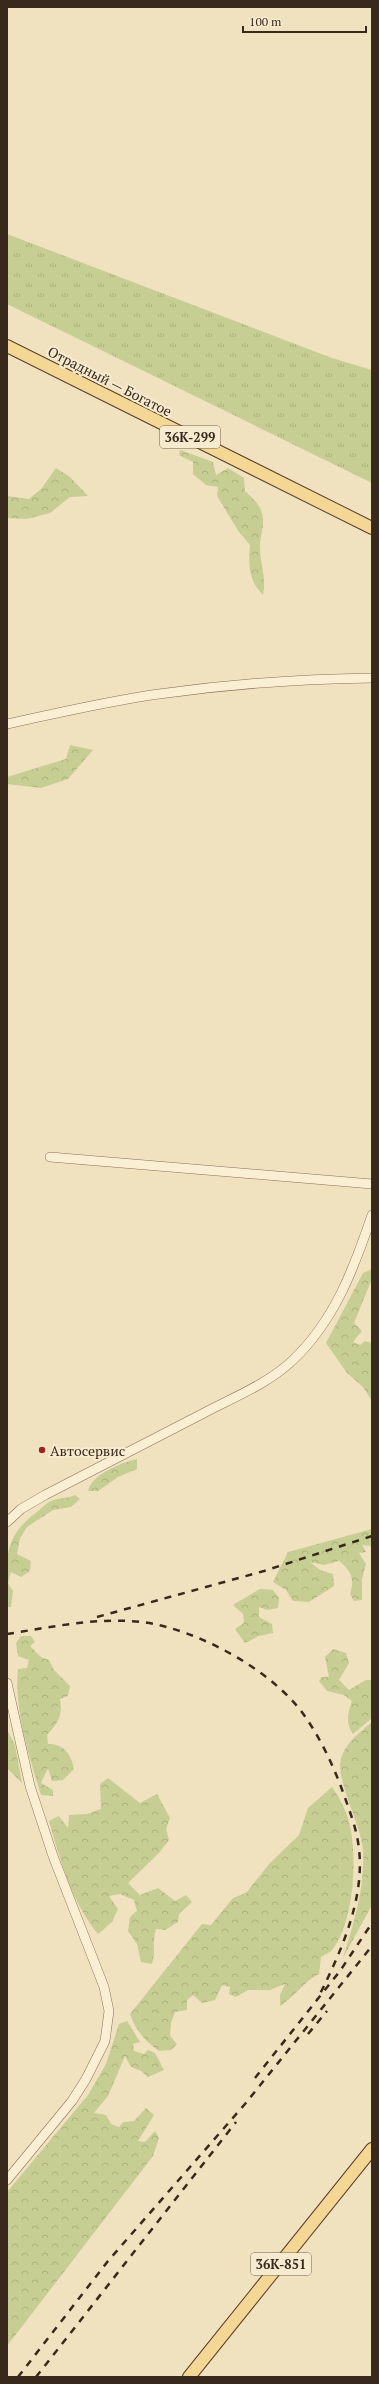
<svg xmlns="http://www.w3.org/2000/svg" width="379" height="2384" viewBox="0 0 379 2384" font-family="'PT Serif',serif">
	<style>
		.grass { fill: url(#grass-tufts) }
		.forest { fill: url(#forest-crowns) }
		.lines { fill: none; stroke-linecap: round; stroke-linejoin: round }
		.minor-casing { stroke: #897157; stroke-width: 10 }
		.major-casing { stroke: #573f2b; stroke-width: 14 }
		.minor { stroke: #faeed3; stroke-width: 9 }
		.major { stroke: #f5d795; stroke-width: 12 }
		.rail { stroke: #38291c; stroke-width: 2.5; stroke-dasharray: 7 7; stroke-linecap: butt }
		.poi-dot { fill: #9b2425; stroke: #f7ebcf; stroke-width: 1.5 }
		.labels { text-anchor: middle; dominant-baseline: central; stroke-width: 4; stroke-linejoin: round; paint-order: stroke }
		.shield { fill: #f7ebcf; stroke: #716352; stroke-width: 1 }
		.shield-label { font-size: 13px; font-weight: bold; fill: #38291c }
		.street-label { font-size: 14px; fill: #38291c; stroke: #f7ebcf }
		.poi-label { font-size: 14px; fill: #38291c; stroke: #f7ebcf; text-anchor: start }
	</style>
	<defs>
		<pattern id="grass-tufts" width="24" height="20" patternUnits="userSpaceOnUse"><rect width="24" height="20" fill="#c7ce93"/><path d="M3 7l-1-3M5 7V3M7 7l1-3M15 17l-1-3M17 17v-4M19 17l1-3" fill="none" stroke="#acb17e"/></pattern>
		<pattern id="forest-crowns" width="20" height="18" patternUnits="userSpaceOnUse"><rect width="20" height="18" fill="#c7ce93"/><path d="M2 6a3 3 0 1 1 6 0M12 15a3 3 0 1 1 6 0" fill="none" stroke="#acb17e"/></pattern>
	</defs>
	<rect width="100%" height="100%" fill="#f0e1bf"/>
	<path class="grass" d="M 7,234 L 332,358 L 372,370 L 372,483 L 7,304 Z"/>
	<path class="forest" d="M 180,450 L 213,462 L 216,475 L 228,468 L 244,478 L 245,491 C 252,498 259,503 262,513 C 265,525 261,532 260,543 C 259,562 267,578 263,595 C 249,581 248,565 250,545 L 239,532 L 217,496 L 218,487 L 206,485 L 193,474 L 193,462 L 179,455 Z
		M 56,468 L 70,477 L 88,496 L 70,497 L 50,513 L 26,519 L 7,518 L 7,496 L 29,499 L 41,489 Z
		M 70,745 L 93,750 L 68,779 L 41,788 L 7,784 L 7,777 L 66,759 Z
		M 372,1269 L 372,1282 L 371,1281 L 354,1323 L 362,1331 L 353,1342 L 360,1345 L 365,1341 L 372,1343 L 372,1401 L 363,1387 L 347,1373 L 326,1343 L 363,1273 Z
		M 137,1459 L 137,1469 L 118,1477 L 98,1491 L 88,1491 C 92,1474 121,1463 137,1459 Z
		M 75,1495 L 80,1499 L 71,1507 L 53,1510 L 27,1527 L 20,1538 L 17,1554 L 31,1561 L 30,1571 L 21,1577 L 11,1572 L 8,1583 L 13,1591 L 11,1607 L 7,1607 C 7,1564 0,1539 37,1512 C 42,1508 48,1501 54,1500 C 62,1497 67,1499 75,1495 Z
		M 372,1529 L 372,1546 L 362,1545 L 366,1552 L 359,1553 L 366,1564 L 362,1579 L 362,1600 L 354,1601 L 350,1594 C 355,1579 351,1570 339,1561 L 324,1565 L 310,1562 L 320,1570 L 333,1574 L 334,1586 L 309,1602 L 293,1601 L 286,1590 L 273,1582 L 288,1552 Z
		M 260,1589 L 273,1590 L 279,1598 L 278,1608 L 267,1610 L 259,1607 L 259,1617 L 272,1624 L 273,1633 L 259,1636 L 245,1643 L 235,1629 L 244,1623 L 243,1614 L 233,1605 Z
		M 21,1636 L 31,1636 L 35,1642 L 30,1646 L 41,1657 L 49,1660 L 54,1670 L 70,1686 L 68,1696 L 60,1699 C 63,1716 58,1723 47,1735 L 48,1744 C 64,1744 71,1754 74,1769 L 63,1780 L 52,1781 L 48,1768 L 41,1783 L 53,1790 L 53,1796 L 41,1795 C 29,1755 14,1712 18,1669 L 27,1668 L 29,1660 L 18,1656 L 16,1643 Z
		M 333,1649 L 346,1653 L 349,1663 L 339,1680 L 349,1690 L 366,1680 L 372,1680 L 372,1718 L 353,1734 C 345,1724 348,1712 352,1701 L 344,1695 L 327,1691 L 319,1681 L 322,1677 L 329,1677 L 325,1657 Z
		M 372,1722 L 372,1905 L 343,1958 C 354,1923 365,1888 363,1851 C 362,1826 335,1779 341,1759 C 345,1743 360,1732 372,1722 Z
		M 7,1730 L 15,1745 L 22,1783 L 7,1768 Z
		M 108,1778 L 140,1803 L 157,1794 L 170,1818 L 166,1829 L 169,1840 L 159,1853 L 128,1883 L 140,1895 L 158,1888 L 175,1901 L 186,1895 L 192,1902 L 179,1914 L 178,1922 L 165,1930 L 156,1929 C 152,1941 156,1952 152,1964 L 141,1962 L 137,1944 L 128,1931 L 130,1917 L 137,1911 L 134,1900 L 120,1894 L 109,1896 L 118,1909 L 112,1922 L 98,1934 C 72,1903 60,1859 49,1821 L 59,1816 L 68,1828 L 69,1815 L 87,1814 L 101,1809 L 100,1784 Z
		M 332,1787 C 339,1797 346,1810 349,1822 C 358,1855 354,1921 333,1949 C 331,1952 324,1955 321,1957 L 319,1974 C 303,1982 295,1997 280,2006 L 280,1995 L 285,1984 L 270,1990 L 248,1990 L 236,1997 L 229,1994 L 230,1987 L 222,1985 L 215,2000 L 202,2003 L 193,1995 L 187,2000 L 187,2010 L 175,2012 L 171,2023 L 170,2036 L 177,2044 L 171,2050 L 159,2051 C 145,2041 136,2031 130,2014 L 202,1924 L 211,1925 L 233,1898 L 246,1893 L 270,1863 L 299,1835 L 308,1808 Z
		M 127,2021 L 140,2042 L 133,2044 L 134,2051 L 144,2054 L 148,2050 L 155,2053 L 164,2070 L 148,2077 L 141,2071 L 131,2067 L 125,2056 L 108,2096 L 94,2113 L 106,2115 L 111,2124 L 119,2127 L 123,2122 L 134,2121 L 146,2108 L 154,2115 L 138,2141 L 145,2142 L 155,2131 L 159,2138 L 153,2156 L 7,2346 L 7,2192 L 88,2095 L 106,2064 L 119,2024 Z"/>
	<g class="lines">
		<defs>
			<path id="minor" d="M 7,724 C 58,713 108,701 159,694 C 230,684 301,679 372,678
				M 50,1157 L 372,1184
				M 7,1522 L 21,1509 L 45,1495 C 97,1468 149,1441 202,1414 C 232,1398 268,1384 293,1360 C 335,1320 354,1268 372,1215
				M 7,1683 L 30,1786 L 53,1856 L 104,1987 L 109,2011 L 105,2041 L 86,2079 L 72,2101 L 7,2180"/>
			<path id="major" d="M 7,346 L 372,528
				M 189,2377 L 372,2149"/>
		</defs>
		<use href="#minor" class="minor-casing"/>
		<use href="#major" class="major-casing"/>
		<use href="#minor" class="minor"/>
		<use href="#major" class="major"/>
		<path class="rail" d="M 97,1617 L 264,1571 L 372,1536
			M 7,1634 C 52,1627 97,1617 142,1622 C 197,1629 272,1670 304,1715 C 321,1739 334,1767 344,1795 C 350,1812 357,1830 359,1849 C 365,1901 339,1956 317,2000
			M 308,2034 L 327,2011
			M 255,2078 L 340,1971 L 372,1923
			M 18,2377 L 108,2261 L 245,2104 L 372,1946
			M 36,2377 L 236,2122"/>
	</g>
	<circle class="poi-dot" cx="42" cy="1450" r="4"/>
	<g class="labels">
		<g class="shield">
			<rect x="160" y="426" width="60" height="22" rx="3"/>
			<rect x="251" y="2253" width="60" height="22" rx="3"/>
		</g>
		<g class="shield-label">
			<text x="190" y="437">36К-299</text>
			<text x="281" y="2264">36К-851</text>
		</g>
		<g class="street-label">
			<text transform="translate(110 381) rotate(27)">Отрадный — Богатое</text>
		</g>
		<g class="poi-label">
			<text x="50" y="1450">Автосервис</text>
		</g>
	</g>
	<rect width="379" height="2384" fill="none" stroke="#38291c" stroke-width="16"/>
	<path d="M243 26v6h123v-6" fill="none" stroke="#38291c" stroke-width="2"/>
	<text x="249" y="26" font-size="12" fill="#38291c" stroke="#f7ebcf" stroke-width="3" paint-order="stroke">100 m</text>
</svg>
